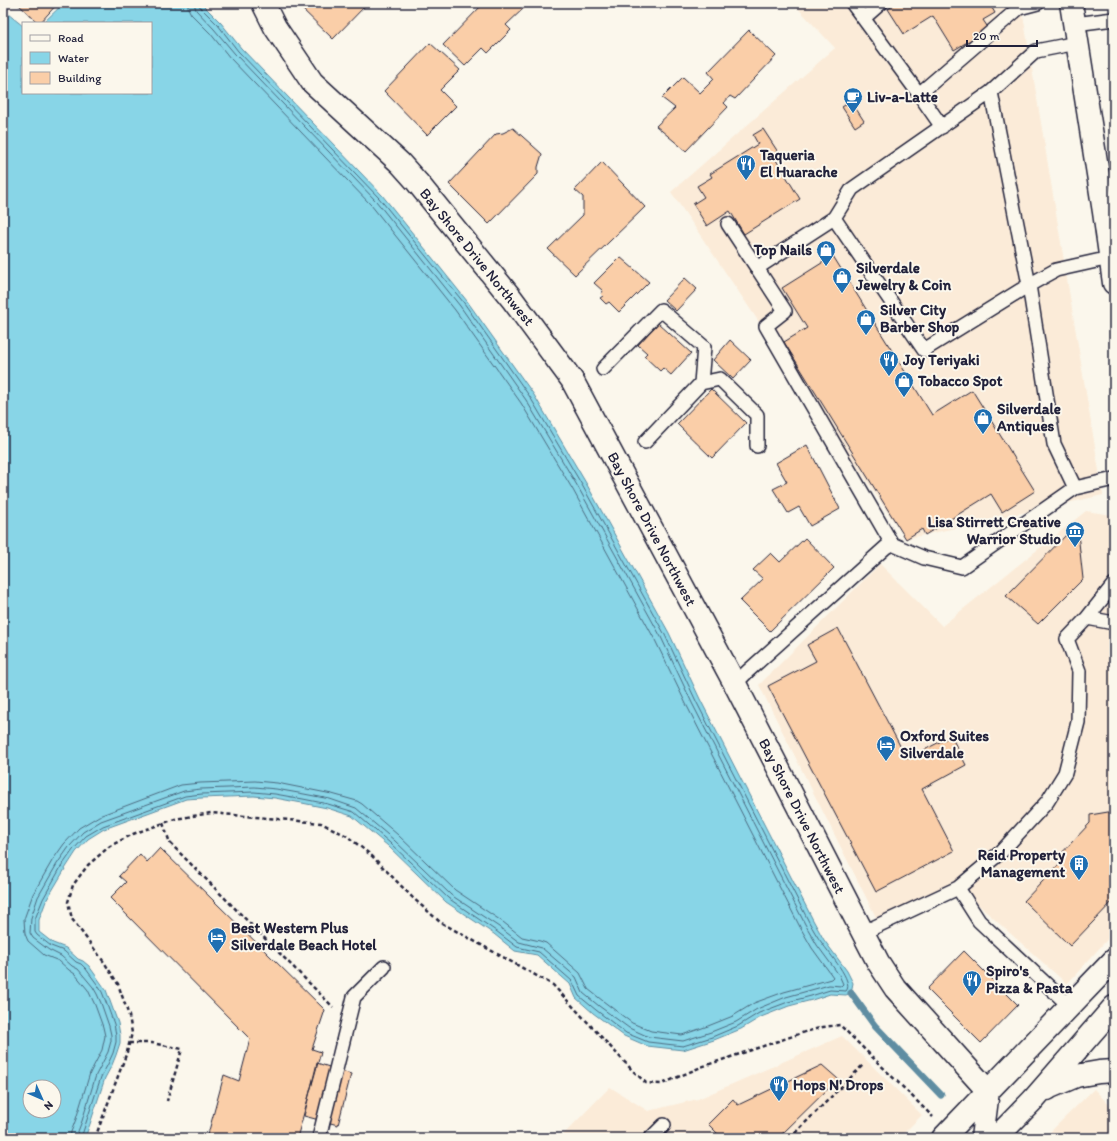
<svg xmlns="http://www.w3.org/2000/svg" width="1117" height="1141" viewBox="0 0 1117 1141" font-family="Itim,sans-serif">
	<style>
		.built { fill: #fbebd8 }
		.water { fill: #88d5e7; stroke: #5f8da2; fill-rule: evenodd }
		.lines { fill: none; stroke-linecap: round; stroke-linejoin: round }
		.shore { stroke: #4b6a80; stroke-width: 1 }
		.stream { stroke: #5f8da2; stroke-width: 7 }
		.building { fill: #facea8; stroke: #22223b }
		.lane-casing { stroke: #22223b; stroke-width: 16 }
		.secondary-casing { stroke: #22223b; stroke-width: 25 }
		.path { stroke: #22223b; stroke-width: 2.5; stroke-dasharray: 4 3; stroke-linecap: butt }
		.lane { stroke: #fbf7ec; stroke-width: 13 }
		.secondary { stroke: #fbf7ec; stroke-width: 22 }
		.labels { text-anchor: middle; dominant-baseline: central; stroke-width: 4; stroke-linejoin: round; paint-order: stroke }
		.poi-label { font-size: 15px; font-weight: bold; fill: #22223b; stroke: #fbf7ec; text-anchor: start }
		.street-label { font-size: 15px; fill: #22223b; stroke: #fbf7ec }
	</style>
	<rect width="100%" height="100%" fill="#fbf7ec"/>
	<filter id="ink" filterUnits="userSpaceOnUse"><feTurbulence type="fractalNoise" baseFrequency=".025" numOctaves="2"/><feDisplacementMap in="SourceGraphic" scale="8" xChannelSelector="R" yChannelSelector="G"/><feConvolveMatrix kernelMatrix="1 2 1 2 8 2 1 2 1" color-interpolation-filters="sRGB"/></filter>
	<g filter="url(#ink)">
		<path class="built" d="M 793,3 L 1021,3 L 1103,495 L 906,539 L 671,192 L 835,48 Z
			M 1086,511 L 1112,515 L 1114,539 L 1114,932 L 1067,984 L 984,910 L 957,883 L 878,921 L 759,685 L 880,564 L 942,626 Z
			M 842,1036 L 922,1115 L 899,1138 L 560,1138 L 610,1087 L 648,1111 L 698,1099 Z
			M 1094,1089 L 1114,1110 L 1114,1138 L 1044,1138 Z"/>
		<path class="water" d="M 64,3 L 201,3 L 221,23 L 241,48 L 382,195 L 467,301 L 534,395 L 586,483 L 669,633 L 700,699 L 813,920 L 824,940 L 847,971 L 853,983 L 851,993 L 846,995 L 830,994 L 812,1000 L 789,1006 L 761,1017 L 741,1029 L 714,1040 L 683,1050 L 647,1046 L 624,1036 L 593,1013 L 576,998 L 570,984 L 537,955 L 515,951 L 494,934 L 446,902 L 388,846 L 352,816 L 327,808 L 302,803 L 275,798 L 254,796 L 202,798 L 186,799 L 104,829 L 88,839 L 76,852 L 65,869 L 46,901 L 39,920 L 39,932 L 53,943 L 66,948 L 78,959 L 83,961 L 89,966 L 106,990 L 118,1023 L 120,1035 L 120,1043 L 116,1055 L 112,1065 L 105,1078 L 90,1124 L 86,1135 L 84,1138 L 3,1138 L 3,10 L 23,26 L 23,93 L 151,93 L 151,23 L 43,23 ZM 30,1087 L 54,1087 L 54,1111 L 30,1111 Z"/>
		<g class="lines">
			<path class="shore" d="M 70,1138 L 71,1132 L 76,1119 L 90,1073 L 102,1050 L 105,1036 L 103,1027 L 95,1005 L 88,990 L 75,974 L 69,970 L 59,961 L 44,955 L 28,941 L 25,934 L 24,919 L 33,894 L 52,861 L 64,844 L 79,828 L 99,816 L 181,785 L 200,783 L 255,781 L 277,783 L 332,794 L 357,801 L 362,804 L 398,835 L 455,890 L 503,922 L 522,937 L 540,941 L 546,943 L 580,973 L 588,989 L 603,1001 L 632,1023 L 651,1031 L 682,1035 L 708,1026 L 733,1016 L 754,1003 L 784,992 L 831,979 L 833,977 L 812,948 L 800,927 L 687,706 L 655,640 L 573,490 L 521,403 L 455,310 L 371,205 L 230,58 L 210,33 L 191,14 L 188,8 L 188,3
				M 76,1138 L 77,1134 L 82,1121 L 96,1075 L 108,1052 L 111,1041 L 111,1035 L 109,1026 L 101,1003 L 97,994 L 93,987 L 78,969 L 72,966 L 61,956 L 49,950 L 33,938 L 30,933 L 31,918 L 38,897 L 57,864 L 69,847 L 83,832 L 101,821 L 184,791 L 201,789 L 255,787 L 276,789 L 304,794 L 330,799 L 356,808 L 394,840 L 451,895 L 499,927 L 519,942 L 542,948 L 576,977 L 583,993 L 599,1006 L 629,1028 L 649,1037 L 683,1041 L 711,1032 L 736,1022 L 757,1009 L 786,997 L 829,985 L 841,986 L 843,984 L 839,975 L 817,945 L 805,924 L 692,703 L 661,637 L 578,487 L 526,400 L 460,306 L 376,201 L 235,54 L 214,29 L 196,10 L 194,3
				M 81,1138 L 101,1077 L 108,1064 L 113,1053 L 116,1042 L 116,1035 L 114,1024 L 106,1002 L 102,992 L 97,984 L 86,969 L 81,964 L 76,962 L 64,951 L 51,946 L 37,935 L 35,932 L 35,919 L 43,899 L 61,867 L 73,850 L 86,836 L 103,826 L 185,796 L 202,794 L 254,792 L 275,794 L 303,799 L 328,804 L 354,812 L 390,843 L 448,898 L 496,931 L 517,947 L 539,952 L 572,981 L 579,996 L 596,1010 L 626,1033 L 648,1042 L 683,1046 L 712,1037 L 738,1026 L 759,1013 L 788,1002 L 811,996 L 830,990 L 846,991 C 855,982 828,952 822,943 C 817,937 813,929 809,922 L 696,701 L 665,635 L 582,485 L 530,397 L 464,303 L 379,198 L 238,51 L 218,25 L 200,7 L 199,3"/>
			<path class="stream" d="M 851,993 L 875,1026 L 941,1095"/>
		</g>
		<path class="building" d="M 17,3 L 58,3 L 40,23 L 38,23 Z
			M 296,3 L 368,3 L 333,39 Z
			M 484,3 L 519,3 L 524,8 L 506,25 L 511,30 L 488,53 L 483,48 L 465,66 L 443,45 Z
			M 897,3 L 989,3 L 995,13 L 983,20 L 989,29 L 954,50 L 933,16 L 904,34 L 888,9 Z
			M 749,30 L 776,56 L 735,99 L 730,96 L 724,103 L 728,107 L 686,151 L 656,126 L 675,108 L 662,98 L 683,77 L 700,93 L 714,79 L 708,72 Z
			M 430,43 L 460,70 L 440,90 L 456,106 L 427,135 L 384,91 Z
			M 851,101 L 864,121 L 855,127 L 842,107 Z
			M 513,128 L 542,154 L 538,167 L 538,174 L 489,224 L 449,184 L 496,134 L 503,133 Z
			M 763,129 L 778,152 L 773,155 L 800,199 L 744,234 L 730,211 L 707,226 L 693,204 L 704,197 L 697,186 L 712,177 L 710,174 L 758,144 L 753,135 Z
			M 602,162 L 645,207 L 575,275 L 548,249 L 583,215 L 583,197 L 575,190 Z
			M 833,256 L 932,415 L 972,390 L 1035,491 L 1002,512 L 991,494 L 925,535 L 922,529 L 906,539 L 784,342 L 807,328 L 782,288 Z
			M 620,257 L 649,282 L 619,312 L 609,302 L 606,304 L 600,298 L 603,296 L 601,294 L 603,291 L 594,283 Z
			M 685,278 L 697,289 L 676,311 L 664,300 Z
			M 658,323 L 691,353 L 671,375 L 663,368 L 660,371 L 644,356 L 647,353 L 638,345 Z
			M 730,340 L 751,360 L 733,379 L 713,360 Z
			M 711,389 L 746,423 L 712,458 L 677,424 Z
			M 807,445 L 840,509 L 810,526 L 799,507 L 788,513 L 773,489 L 787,482 L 776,463 Z
			M 1077,524 L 1083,579 L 1038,624 L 1006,596 Z
			M 805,538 L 834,568 L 770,631 L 740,601 L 763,579 L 753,570 L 771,553 L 780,562 Z
			M 838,628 L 907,759 L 951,736 L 966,765 L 922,789 L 954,851 L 876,892 L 768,686 L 816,661 L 807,645 Z
			M 1114,811 L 1114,900 L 1070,946 L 1024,901 L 1062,861 L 1058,857 L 1090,823 L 1090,815 Z
			M 160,848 L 325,1010 L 312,1049 L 321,1052 L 297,1138 L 207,1138 L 224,1075 L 239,1081 L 250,1039 L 110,898 L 126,882 L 119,876 L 140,854 L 147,862 Z
			M 964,951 L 1018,1005 L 981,1043 L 927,989 Z
			M 317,1063 L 351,1074 L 338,1125 L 304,1116 Z
			M 822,1065 L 838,1079 L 778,1138 L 722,1138 L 708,1124 L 733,1099 L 738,1105 Z"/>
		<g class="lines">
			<defs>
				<path id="lane" d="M 852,3 L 919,94 L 942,127
					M 864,18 L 881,3
					M 1075,24 L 1114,19
					M 991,92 L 1029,285 L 1054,444 L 1075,488
					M 919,94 L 1019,8 L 1038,3
					M 834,218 L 924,350 L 1029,285 L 1056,270 L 1110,258
					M 728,224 L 757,268 L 834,218 L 852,189 L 991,92 L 1036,51 L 1077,43
					M 757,268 L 785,311 L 766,326 L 892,544
					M 603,369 L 661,310 L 704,347 L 701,383 L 645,442
					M 701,383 L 720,379 L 757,415 L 757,446
					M 1114,584 L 1087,618 L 1114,623
					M 735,684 L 748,671 L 886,547 L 892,544 L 924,558 L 962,567 L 1075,488 L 1114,479
					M 958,888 L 979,921 L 1061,998
					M 862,933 L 958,888 L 1001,852 L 1047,802 L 1065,773 L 1078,722 L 1079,671 L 1067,639 L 1087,618
					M 319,1138 L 354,997 L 384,967
					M 651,1138 L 664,1125"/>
				<path id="secondary" d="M 263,3 L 275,27 L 312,82 L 400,163 L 417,182 L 512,299 L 572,380 L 735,684 L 878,962 L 895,988 L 988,1091
					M 1071,3 L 1104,212 L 1114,283
					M 1047,1089 L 1050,1087 L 1076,1076 L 1099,1072 L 1114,1071
					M 943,1138 L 1114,960
					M 982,1138 L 988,1091
					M 996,1138 L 1033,1100 L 1114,1007"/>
			</defs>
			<use href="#lane" class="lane-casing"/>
			<use href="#secondary" class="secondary-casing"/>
			<path class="path" d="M 163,823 L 170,843 L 333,1007
				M 129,1043 L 152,1043 L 182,1049 L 167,1101
				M 95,1138 L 127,1052 L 132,1033 L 129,1016 L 118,984 L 104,962 L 72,919 L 68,902 L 73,885 L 88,865 L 110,846 L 133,834 L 175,819 L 211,813 L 278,819 L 321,823 L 347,836 L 372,856 L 413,898 L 440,922 L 553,985 L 632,1070 L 646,1083 L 662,1084 L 701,1067 L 805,1032 L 823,1027 L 840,1025 L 933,1117
				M 790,1138 L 864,1064"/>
			<use href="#lane" class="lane"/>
			<use href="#secondary" class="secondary"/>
		</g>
	</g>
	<defs>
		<symbol id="cafe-pin" viewBox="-11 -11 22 30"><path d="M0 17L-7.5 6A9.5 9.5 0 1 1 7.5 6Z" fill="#1f6fb2" stroke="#fbf7ec"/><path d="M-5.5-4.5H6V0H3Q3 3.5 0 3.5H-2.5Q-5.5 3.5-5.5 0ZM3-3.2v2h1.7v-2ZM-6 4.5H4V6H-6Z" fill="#fff"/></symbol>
		<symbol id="restaurant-pin" viewBox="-11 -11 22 30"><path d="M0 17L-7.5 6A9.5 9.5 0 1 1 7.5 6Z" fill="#1f6fb2" stroke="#fbf7ec"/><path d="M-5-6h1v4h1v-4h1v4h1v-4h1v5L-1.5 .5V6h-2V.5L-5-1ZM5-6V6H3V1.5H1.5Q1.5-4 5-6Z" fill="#fff"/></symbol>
		<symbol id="shop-pin" viewBox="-11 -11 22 30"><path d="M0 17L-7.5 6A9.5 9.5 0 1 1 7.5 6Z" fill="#1f6fb2" stroke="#fbf7ec"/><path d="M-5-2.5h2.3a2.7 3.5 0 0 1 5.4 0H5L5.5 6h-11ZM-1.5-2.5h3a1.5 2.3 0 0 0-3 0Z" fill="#fff"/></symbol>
		<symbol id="museum-pin" viewBox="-11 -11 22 30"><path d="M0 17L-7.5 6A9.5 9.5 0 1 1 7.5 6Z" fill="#1f6fb2" stroke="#fbf7ec"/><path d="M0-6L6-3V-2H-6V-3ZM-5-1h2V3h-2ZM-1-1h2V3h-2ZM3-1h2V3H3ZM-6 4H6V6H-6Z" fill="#fff"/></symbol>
		<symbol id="hotel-pin" viewBox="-11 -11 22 30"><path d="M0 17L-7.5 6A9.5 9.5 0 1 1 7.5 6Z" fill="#1f6fb2" stroke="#fbf7ec"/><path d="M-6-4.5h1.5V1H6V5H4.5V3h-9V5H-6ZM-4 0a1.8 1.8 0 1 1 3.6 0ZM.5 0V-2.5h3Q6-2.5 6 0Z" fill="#fff"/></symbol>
		<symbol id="building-pin" viewBox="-11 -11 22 30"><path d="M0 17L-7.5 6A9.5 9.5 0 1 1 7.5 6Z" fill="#1f6fb2" stroke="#fbf7ec"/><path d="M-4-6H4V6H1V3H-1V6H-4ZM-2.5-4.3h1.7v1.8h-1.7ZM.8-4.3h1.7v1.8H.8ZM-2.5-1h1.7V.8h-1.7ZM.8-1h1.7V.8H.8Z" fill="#fff"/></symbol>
	</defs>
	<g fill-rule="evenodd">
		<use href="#cafe-pin" x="842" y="86" width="22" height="30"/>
		<use href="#restaurant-pin" x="735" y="153" width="22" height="30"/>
		<use href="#shop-pin" x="815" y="239" width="22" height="30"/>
		<use href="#shop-pin" x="831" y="266" width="22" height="30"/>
		<use href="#shop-pin" x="855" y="308" width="22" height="30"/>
		<use href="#restaurant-pin" x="878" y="349" width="22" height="30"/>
		<use href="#shop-pin" x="893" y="370" width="22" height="30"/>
		<use href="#shop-pin" x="972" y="407" width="22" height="30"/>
		<use href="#museum-pin" x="1064" y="520" width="22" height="30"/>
		<use href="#hotel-pin" x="875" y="734" width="22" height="30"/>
		<use href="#building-pin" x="1068" y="853" width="22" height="30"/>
		<use href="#hotel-pin" x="206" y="926" width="22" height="30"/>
		<use href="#restaurant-pin" x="961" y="969" width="22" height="30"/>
		<use href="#restaurant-pin" x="768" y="1074" width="22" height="30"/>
	</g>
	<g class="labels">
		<g class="poi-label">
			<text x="867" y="97">Liv-a-Latte</text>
			<text x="760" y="155">Taqueria<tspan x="760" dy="17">El Huarache</tspan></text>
			<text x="812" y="250" text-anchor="end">Top Nails</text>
			<text x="856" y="268">Silverdale<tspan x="856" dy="17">Jewelry &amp; Coin</tspan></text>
			<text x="880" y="310">Silver City<tspan x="880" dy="17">Barber Shop</tspan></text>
			<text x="903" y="360">Joy Teriyaki</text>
			<text x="918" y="381">Tobacco Spot</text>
			<text x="997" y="409">Silverdale<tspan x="997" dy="17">Antiques</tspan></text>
			<text x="1061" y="522" text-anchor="end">Lisa Stirrett Creative<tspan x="1061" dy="17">Warrior Studio</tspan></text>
			<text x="900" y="736">Oxford Suites<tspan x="900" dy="17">Silverdale</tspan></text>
			<text x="1065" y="855" text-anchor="end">Reid Property<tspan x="1065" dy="17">Management</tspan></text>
			<text x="231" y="928">Best Western Plus<tspan x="231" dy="17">Silverdale Beach Hotel</tspan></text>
			<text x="986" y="971">Spiro's<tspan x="986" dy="17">Pizza &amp; Pasta</tspan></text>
			<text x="793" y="1085">Hops N' Drops</text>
		</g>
		<g class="street-label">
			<text transform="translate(477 257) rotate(51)">Bay Shore Drive Northwest</text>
			<text transform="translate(652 529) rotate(62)">Bay Shore Drive Northwest</text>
			<text transform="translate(802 816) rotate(63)">Bay Shore Drive Northwest</text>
		</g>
	</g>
	<rect width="1117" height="1141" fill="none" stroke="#fbf7ec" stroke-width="16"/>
	<rect x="8" y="8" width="1101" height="1125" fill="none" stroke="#22223b" stroke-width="1.5" filter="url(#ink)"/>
	<rect x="22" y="22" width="130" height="72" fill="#fbf7ec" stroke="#a4a2a5"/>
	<rect x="30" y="35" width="20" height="6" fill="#fbf7ec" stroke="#a4a2a5"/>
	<text x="58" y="42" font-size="12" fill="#22223b">Road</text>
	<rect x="30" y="52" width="20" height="12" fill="#88d5e7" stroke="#a4a2a5"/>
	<text x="58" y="62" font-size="12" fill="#22223b">Water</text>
	<rect x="30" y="72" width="20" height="12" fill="#facea8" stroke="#a4a2a5"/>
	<text x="58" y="82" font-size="12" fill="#22223b">Building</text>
	<g transform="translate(42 1099) rotate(135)"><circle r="19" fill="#fbf7ec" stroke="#a4a2a5"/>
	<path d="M0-3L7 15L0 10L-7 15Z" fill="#1f6fb2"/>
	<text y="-6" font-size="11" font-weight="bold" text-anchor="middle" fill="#22223b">N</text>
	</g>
	<path d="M967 40v6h70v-6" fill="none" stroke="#22223b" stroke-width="2"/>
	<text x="973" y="40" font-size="12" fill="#22223b" stroke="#fbf7ec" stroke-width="3" paint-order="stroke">20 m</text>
</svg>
